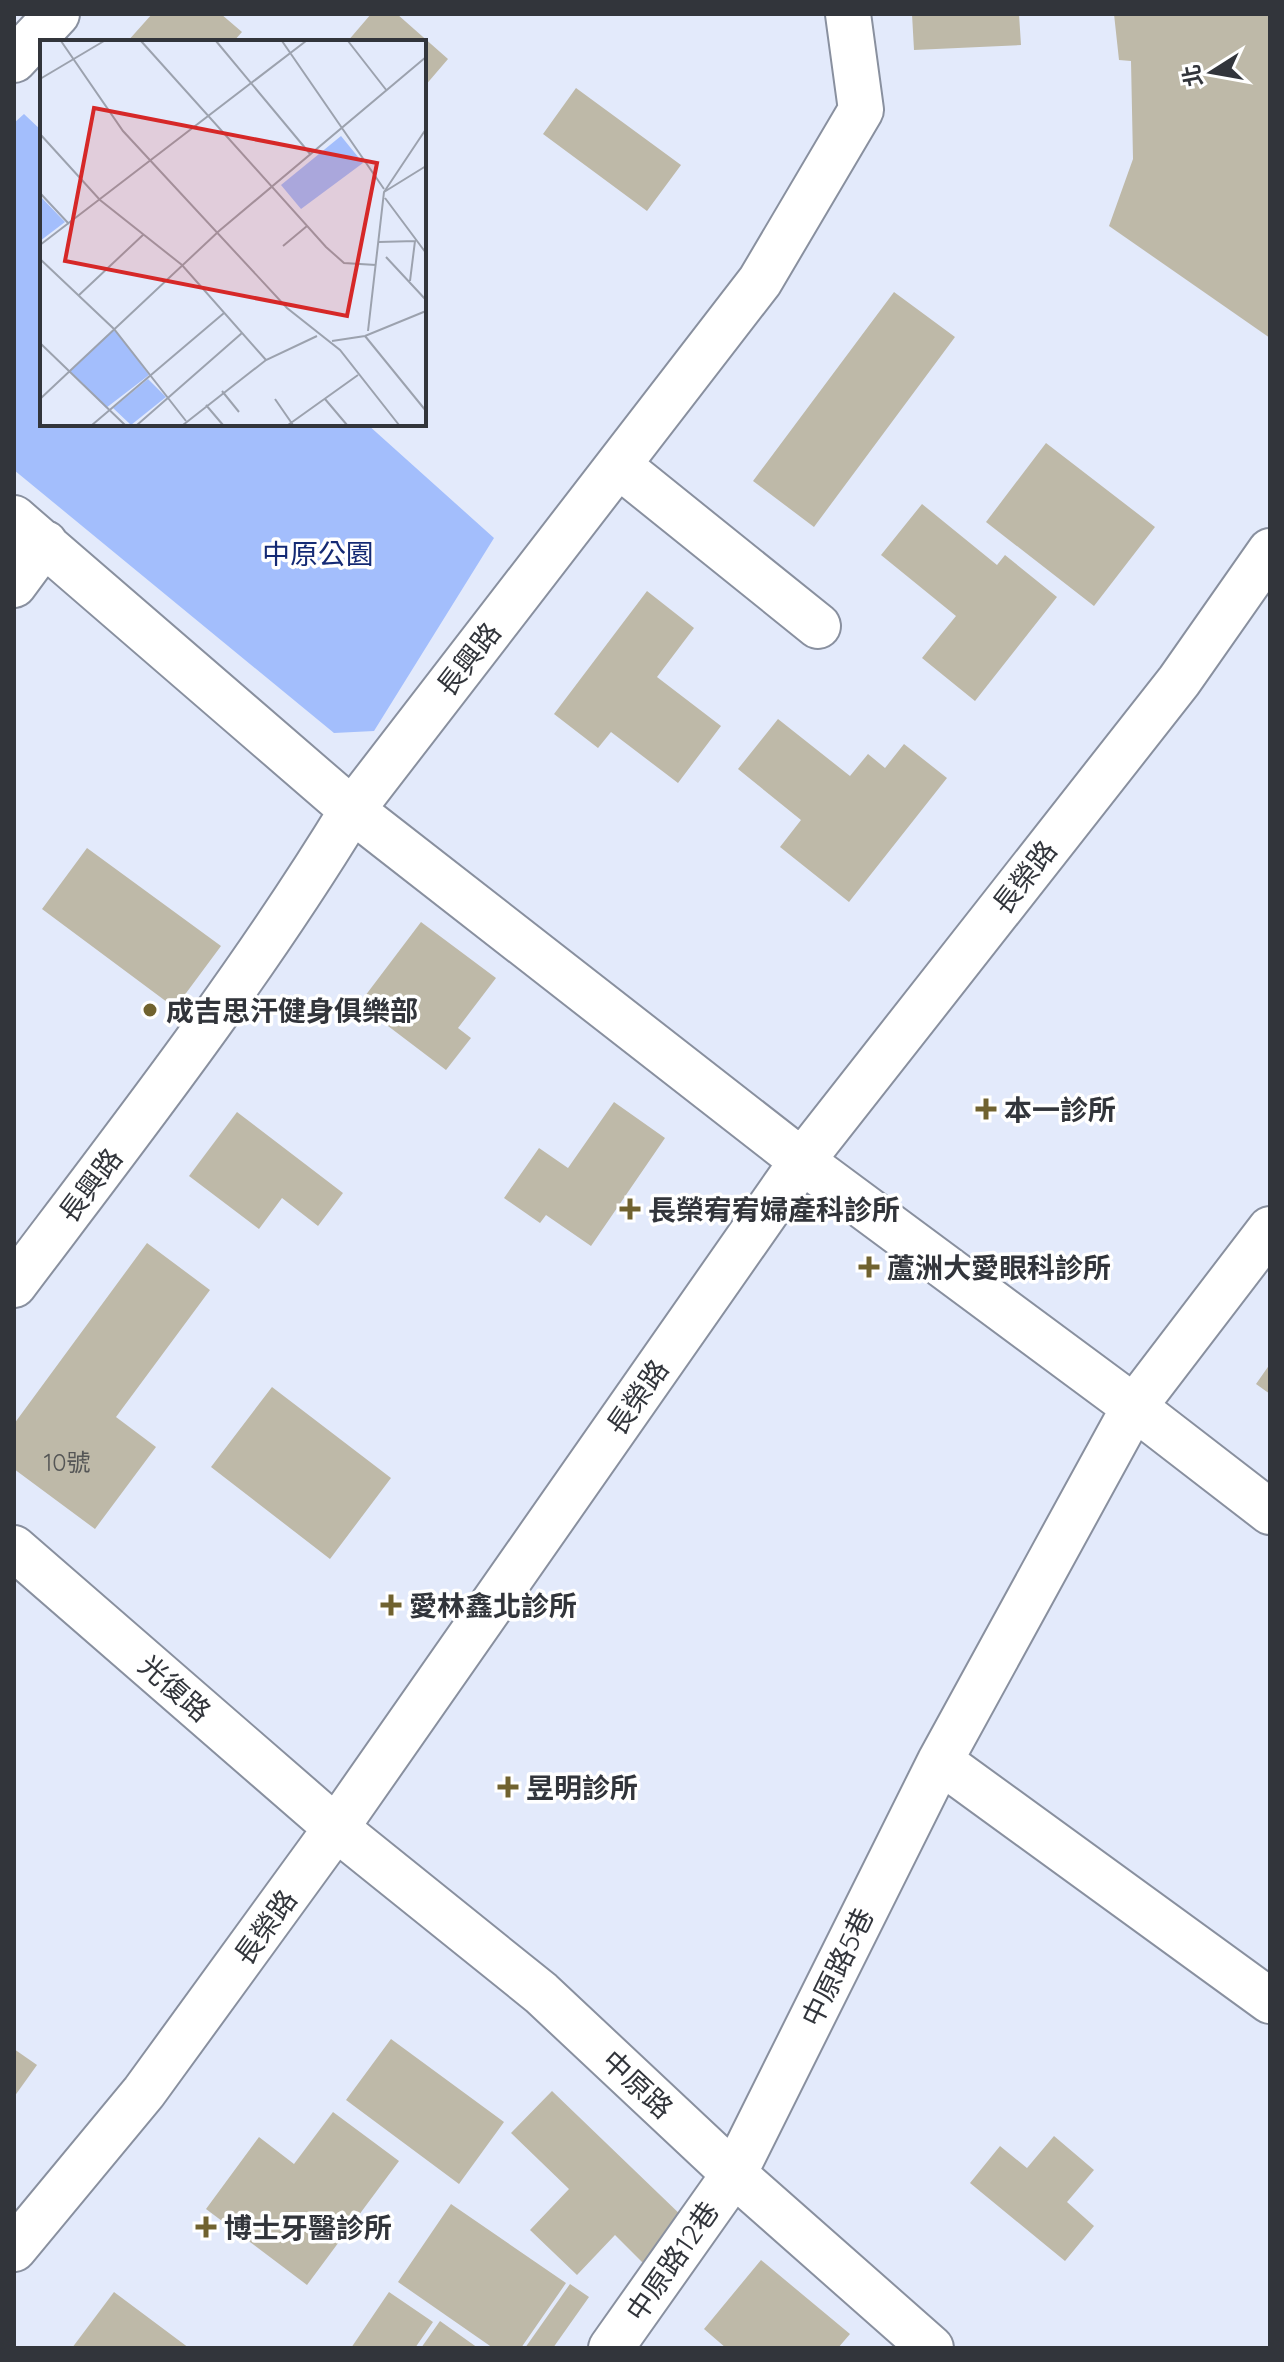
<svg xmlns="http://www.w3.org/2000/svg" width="1284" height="2362" viewBox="0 0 1284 2362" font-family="Quicksand,'Noto Sans TC',sans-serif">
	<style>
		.green { fill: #a3befc }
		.building { fill: #beb9a8 }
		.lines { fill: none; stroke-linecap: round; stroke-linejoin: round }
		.minor-casing { stroke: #89909f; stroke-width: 48 }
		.minor { stroke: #fff; stroke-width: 44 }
		.poi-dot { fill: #70622f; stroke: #fff; stroke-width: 3 }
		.labels { text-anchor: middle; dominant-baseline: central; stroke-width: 7; stroke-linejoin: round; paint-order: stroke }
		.number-label { font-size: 24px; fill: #555656 }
		.park-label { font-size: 28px; fill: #142a74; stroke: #fff }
		.street-label { font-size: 28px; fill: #32353b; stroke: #fff }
		.poi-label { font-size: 28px; font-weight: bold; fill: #32353b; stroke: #fff; text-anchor: start }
		.inset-road { fill: none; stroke: #9ca2ae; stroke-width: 2 }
		.view { fill: #d62828; fill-opacity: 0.15; stroke: #d62828; stroke-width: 4 }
		.inset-edge { fill: none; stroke: #32353b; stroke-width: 4 }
	</style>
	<rect width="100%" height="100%" fill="#e3eafb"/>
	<path class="green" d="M 24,114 L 42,131 L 42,424 L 367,424 L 494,538 L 374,731 L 334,733 L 14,470 L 14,123 Z"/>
	<path class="building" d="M 152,14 L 221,14 L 242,32 L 233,42 L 127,42 Z
		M 371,14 L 397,14 L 448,59 L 424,87 L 424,42 L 347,42 Z
		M 912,14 L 1019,14 L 1021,45 L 914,50 Z
		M 1114,14 L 1270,14 L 1270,338 L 1109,226 L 1133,159 L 1131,61 L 1119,60 Z
		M 576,88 L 681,165 L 647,211 L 543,134 Z
		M 894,292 L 955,337 L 814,527 L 753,481 Z
		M 1046,443 L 1155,527 L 1094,606 L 986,522 Z
		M 922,504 L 997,565 L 1005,555 L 1057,597 L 975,701 L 922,658 L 956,616 L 881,555 Z
		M 647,591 L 694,628 L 657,677 L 721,726 L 678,783 L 611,732 L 598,748 L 554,714 Z
		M 778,719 L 850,776 L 868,754 L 885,768 L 904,744 L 947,778 L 849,902 L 780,847 L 801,820 L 738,769 Z
		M 87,848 L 221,946 L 175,1008 L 42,909 Z
		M 421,922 L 496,978 L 458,1028 L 471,1038 L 446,1070 L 359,1004 Z
		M 614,1102 L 665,1138 L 591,1246 L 546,1215 L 540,1223 L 504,1198 L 539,1148 L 568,1168 Z
		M 237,1112 L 343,1193 L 318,1226 L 282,1198 L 259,1229 L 189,1176 Z
		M 147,1243 L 210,1290 L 116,1417 L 156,1447 L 95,1529 L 14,1469 L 14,1424 Z
		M 1270,1364 L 1270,1394 L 1256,1384 Z
		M 272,1387 L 391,1478 L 330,1559 L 211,1467 Z
		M 391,2039 L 504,2122 L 459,2184 L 346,2100 Z
		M 14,2049 L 37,2065 L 14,2097 Z
		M 552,2091 L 685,2219 L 643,2263 L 615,2235 L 577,2275 L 530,2230 L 569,2189 L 511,2133 Z
		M 333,2112 L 399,2161 L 307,2285 L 206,2209 L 259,2137 L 294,2164 Z
		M 1054,2136 L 1094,2170 L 1067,2202 L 1094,2226 L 1065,2261 L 970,2183 L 1000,2146 L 1027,2168 Z
		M 451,2204 L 566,2283 L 521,2348 L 493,2348 L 398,2282 Z
		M 761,2260 L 850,2334 L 838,2348 L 726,2348 L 704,2329 Z
		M 570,2284 L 589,2297 L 553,2348 L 525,2348 Z
		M 114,2292 L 189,2348 L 72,2348 Z
		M 389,2292 L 433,2322 L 415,2348 L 351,2348 Z
		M 440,2321 L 478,2348 L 421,2348 Z"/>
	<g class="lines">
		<defs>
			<path id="minor" d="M 14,60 L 57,14
				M 618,465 L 818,626
				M 14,518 L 352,810 L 802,1161 L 1134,1407 L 1270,1512
				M 14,585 L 45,543
				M 14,1285 C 131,1130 251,976 352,810 L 760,281 L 861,110 L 848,14
				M 14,1548 L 336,1828 L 541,1993 L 734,2174 L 931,2348
				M 940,1761 L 1270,2001
				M 14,2249 L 144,2092 L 336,1828 L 802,1161 L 1179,681 L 1270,551
				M 611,2348 L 734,2174 L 940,1761 L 1134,1407 L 1270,1229"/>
		</defs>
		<use href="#minor" class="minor-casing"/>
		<use href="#minor" class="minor"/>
	</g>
	<g class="poi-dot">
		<circle cx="150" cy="1010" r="8"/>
		<path d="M982 1097h8v8h8v8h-8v8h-8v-8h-8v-8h8z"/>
		<path d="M626 1197h8v8h8v8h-8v8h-8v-8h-8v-8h8z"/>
		<path d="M865 1255h8v8h8v8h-8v8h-8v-8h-8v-8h8z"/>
		<path d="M387 1593h8v8h8v8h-8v8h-8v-8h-8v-8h8z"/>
		<path d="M504 1775h8v8h8v8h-8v8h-8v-8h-8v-8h8z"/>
		<path d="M202 2215h8v8h8v8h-8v8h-8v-8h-8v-8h8z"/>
	</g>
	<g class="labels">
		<g class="number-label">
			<text x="67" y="1462">10號</text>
		</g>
		<g class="park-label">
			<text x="318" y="553">中原公園</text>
		</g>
		<g class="street-label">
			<text transform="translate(468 659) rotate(-52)">長興路</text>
			<text transform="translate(1024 877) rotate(-52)">長榮路</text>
			<text transform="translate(90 1185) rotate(-53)">長興路</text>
			<text transform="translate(637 1397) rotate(-55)">長榮路</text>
			<text transform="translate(175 1688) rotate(41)">光復路</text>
			<text transform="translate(265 1927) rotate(-54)">長榮路</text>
			<text transform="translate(837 1967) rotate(-64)">中原路5巷</text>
			<text transform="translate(638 2084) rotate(43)">中原路</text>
			<text transform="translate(672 2261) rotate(-55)">中原路12巷</text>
		</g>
		<g class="poi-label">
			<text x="166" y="1010">成吉思汗健身俱樂部</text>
			<text x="1004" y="1109">本一診所</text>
			<text x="648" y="1209">長榮宥宥婦產科診所</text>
			<text x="887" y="1267">蘆洲大愛眼科診所</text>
			<text x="409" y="1605">愛林鑫北診所</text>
			<text x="526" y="1787">昱明診所</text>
			<text x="224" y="2227">博士牙醫診所</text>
		</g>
	</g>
	<g transform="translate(40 40)">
		<rect width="386" height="386" fill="#e3eafb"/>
		<path d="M 301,96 L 323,123 L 261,169 L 241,145 ZM 0,156 L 25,182 L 0,201 ZM 74,289 L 109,335 L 66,368 L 30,331 ZM 108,339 L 126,357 L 91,385 L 73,368 Z" fill="#a3befc"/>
		<path class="inset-road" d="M 21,1 L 83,91 L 247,268 L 300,310 L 359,385M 101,1 L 286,207 L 304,223 L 336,225M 176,1 L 271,115M 242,1 L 344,149M 308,1 L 347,51M 0,39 L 64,1M 0,94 L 60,160 L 142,225 L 226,320M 344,152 L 386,126M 0,153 L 29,184M 345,158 L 386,213M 339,202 L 375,201 L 370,241M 0,205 L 266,1M 243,206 L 267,186M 346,217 L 386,260M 0,219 L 74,289 L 146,381M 38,256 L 104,194M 328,291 L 344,152 L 386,89M 325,296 L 386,371M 292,301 L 325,296 L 386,271M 0,303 L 85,385M 182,351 L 199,372M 0,359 L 179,191 L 386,17M 235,359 L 253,385M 285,359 L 307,385M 166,365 L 183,385M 52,385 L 184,273M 97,385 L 202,293M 143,385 L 226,320 L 277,296M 248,385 L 318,335"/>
		<path class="view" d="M 54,68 L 337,123 L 307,276 L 25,221 Z"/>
		<rect width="386" height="386" class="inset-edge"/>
	</g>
	<rect width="1284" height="2362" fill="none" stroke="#32353b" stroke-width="32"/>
	<g transform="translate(1212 72) rotate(259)" stroke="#ffffff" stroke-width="6" paint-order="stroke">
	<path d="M0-6L14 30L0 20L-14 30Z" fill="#32353b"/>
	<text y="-12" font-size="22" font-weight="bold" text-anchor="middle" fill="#32353b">北</text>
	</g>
</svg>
